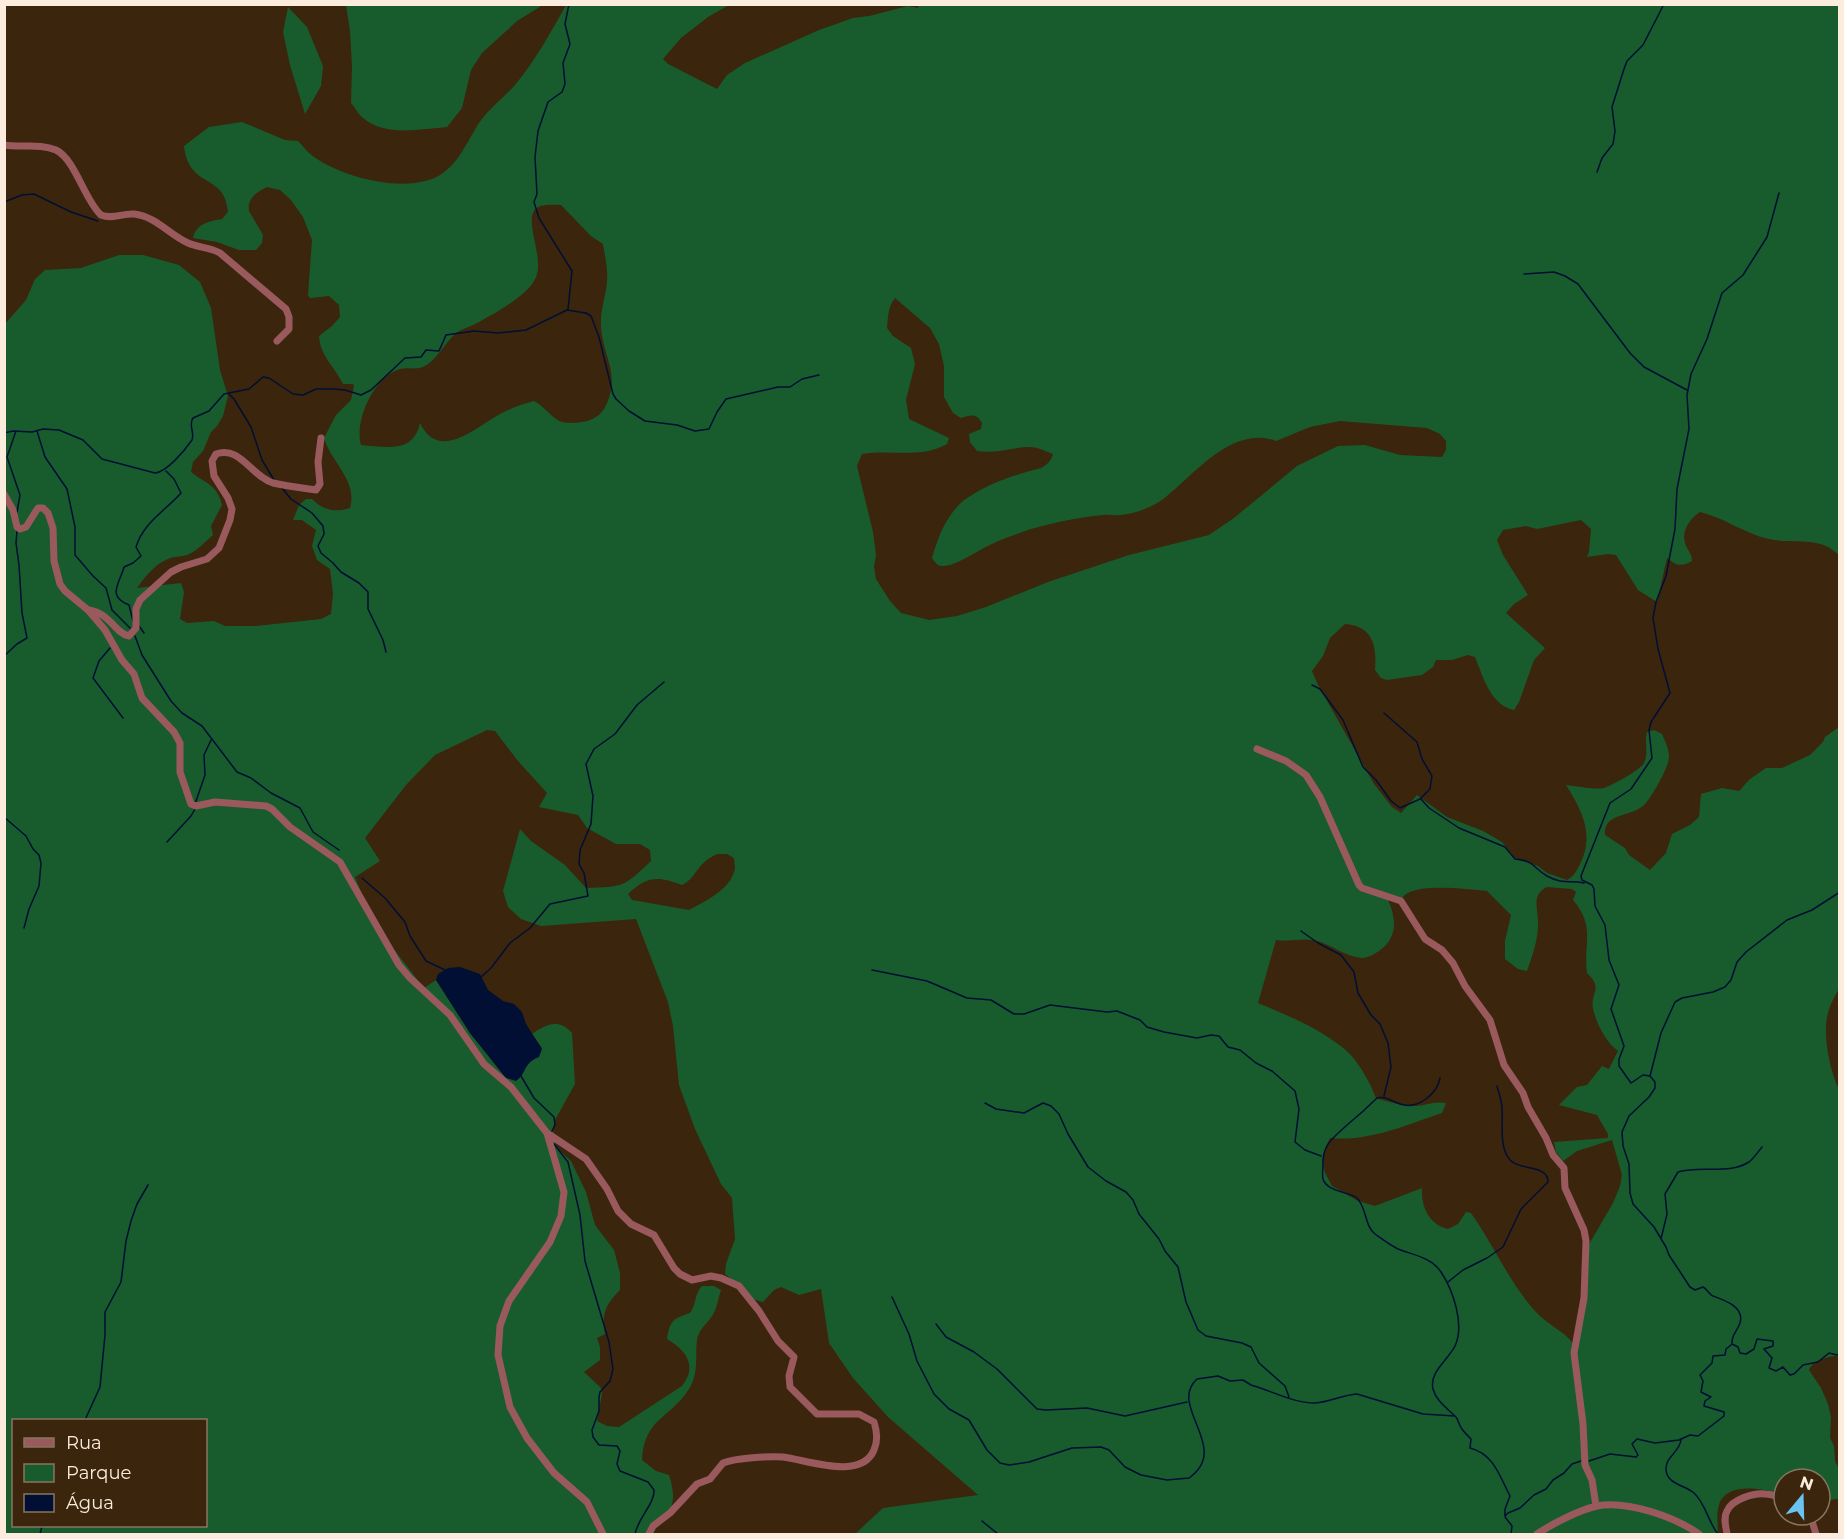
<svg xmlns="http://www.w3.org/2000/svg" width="1844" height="1539" viewBox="0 0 1844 1539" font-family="Montserrat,sans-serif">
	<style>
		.green { fill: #185c2e; fill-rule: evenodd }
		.water { fill: #000f33 }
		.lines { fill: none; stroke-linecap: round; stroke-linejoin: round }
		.stream { stroke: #000f33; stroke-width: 1.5 }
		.minor { stroke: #9a5a5d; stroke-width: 7 }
	</style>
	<rect width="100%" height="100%" fill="#3b250d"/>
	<path class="green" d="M 346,5 L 346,4 L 543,5 L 517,21 L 482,53 L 471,70 L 462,108 L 447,127 C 421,129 385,137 363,118 C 358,114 355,107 351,103 L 352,66 L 350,31 Z
		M 566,5 L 729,5 L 708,17 L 681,38 L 663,59 L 668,64 L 717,89 L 727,75 L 745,63 L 819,30 L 853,18 L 869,16 L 908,6 L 918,8 L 919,5 L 1839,5 L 1839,555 C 1818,535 1795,545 1769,539 C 1745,534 1725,518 1700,512 C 1691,518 1681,530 1685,543 C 1687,550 1692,553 1692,561 C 1681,567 1677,566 1667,558 L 1657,602 L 1638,590 L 1616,555 L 1608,554 L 1587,557 L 1589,552 L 1591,529 L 1581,520 L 1537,529 L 1526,526 L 1503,530 L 1497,540 L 1503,555 L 1528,595 L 1514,604 L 1506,613 L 1545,648 L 1534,660 L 1519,702 L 1514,710 C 1490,705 1483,676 1475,657 L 1468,655 L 1452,660 L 1436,660 L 1433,667 L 1422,675 L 1387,680 L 1381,678 L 1375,670 C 1377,646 1373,626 1345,624 L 1330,638 L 1323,656 L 1312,671 L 1318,685 L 1374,784 L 1392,807 L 1401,813 L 1417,795 L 1447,817 L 1483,831 L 1502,842 L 1515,858 L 1538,866 L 1547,873 L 1567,880 C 1573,877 1576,872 1579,866 C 1595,836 1583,812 1566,785 C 1578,786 1593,790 1604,788 C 1611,786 1642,769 1644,763 C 1649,753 1644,743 1647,732 L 1654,730 L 1662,734 C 1665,741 1669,749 1669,757 C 1669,767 1651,799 1643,806 C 1630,817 1603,813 1605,835 L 1625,848 L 1629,855 L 1650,870 L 1666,853 L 1672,834 L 1690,825 L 1699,817 L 1701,794 L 1722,788 L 1739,791 L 1750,779 L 1766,768 L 1782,768 L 1810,755 L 1823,742 L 1825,737 L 1839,727 L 1840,987 C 1835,996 1830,1004 1828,1013 C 1822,1033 1830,1073 1840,1091 L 1840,1355 C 1828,1357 1814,1359 1809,1370 L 1821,1388 L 1828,1404 L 1831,1417 L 1830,1438 L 1834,1446 L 1835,1461 L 1839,1469 L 1839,1510 L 1838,1499 L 1820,1501 L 1820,1479 L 1784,1479 L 1784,1494 C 1765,1490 1727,1480 1719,1505 C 1716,1514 1718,1526 1718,1534 L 855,1534 L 883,1508 L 978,1495 L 888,1417 L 853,1378 L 829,1343 L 821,1289 L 799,1295 L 781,1287 L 774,1290 L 763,1302 L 752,1299 L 744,1289 L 725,1274 L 726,1264 L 735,1239 L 732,1198 L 721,1184 L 695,1129 L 679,1085 L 673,1026 L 668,1002 L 636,919 L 541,926 L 521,919 L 508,907 L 503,891 L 520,829 L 531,841 L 565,865 L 586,888 C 623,887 624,887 651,861 L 650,850 L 640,844 L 616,844 L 587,828 L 578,815 L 539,807 L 547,793 L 518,761 L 495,731 L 487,730 L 435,755 L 406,785 L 365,838 L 380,861 L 355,877 L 365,902 L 382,934 L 424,988 L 436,980 L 470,1033 L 506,1078 L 521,1077 L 525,1068 L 542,1048 L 532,1034 C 546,1024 559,1018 572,1033 L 575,1084 L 555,1120 L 553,1129 L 556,1147 L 571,1161 L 586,1192 L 595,1225 L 614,1250 L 620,1273 L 620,1290 C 606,1304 601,1314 605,1334 L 597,1338 L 600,1347 L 600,1360 L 584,1372 L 601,1388 L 602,1394 L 597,1421 L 607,1426 L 619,1427 L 682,1386 C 698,1366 686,1350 667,1339 C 670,1320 673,1319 690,1313 C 697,1303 694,1294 702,1286 L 714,1286 L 721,1290 C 718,1299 717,1309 712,1316 C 707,1324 698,1330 697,1340 C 695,1356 699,1374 689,1389 C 670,1419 644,1418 642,1460 L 656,1471 L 669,1475 C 674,1491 676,1504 665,1519 C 661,1525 655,1527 653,1534 L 5,1534 L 4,325 L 26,300 L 35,279 L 45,270 L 81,268 L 119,255 L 143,255 L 179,265 L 200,282 L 211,308 L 220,370 L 228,396 L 223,416 L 217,426 L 211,432 L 203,451 L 193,462 L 191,472 C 206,484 217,484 222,505 L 211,526 L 213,535 C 205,542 197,551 187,555 C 181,557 174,556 168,559 C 155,564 145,577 137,588 L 181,583 L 184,592 L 180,619 L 187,623 L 214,621 L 225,626 L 256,626 L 321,619 L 331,614 L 333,594 L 330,569 L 317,560 L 312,546 L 316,530 L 302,520 L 293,520 L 299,505 L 306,499 L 312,499 C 323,510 335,513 350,508 C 358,481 331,462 324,438 L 336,415 L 351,400 L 354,386 L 353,384 L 343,384 C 335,367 320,356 319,336 L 332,326 L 340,317 L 339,305 L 329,296 L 310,298 L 308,295 L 312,240 L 303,217 L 291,200 L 280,190 L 267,187 C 257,192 247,198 249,211 L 263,235 L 262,243 L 256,250 L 239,250 L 217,242 L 193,238 C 196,224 209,221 222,219 L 228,212 C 225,172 189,190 184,146 L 209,127 L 242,122 L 285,140 L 298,141 C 303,146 308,153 314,157 C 344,178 411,196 443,173 C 464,158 470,132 486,114 C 495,104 506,95 515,85 C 535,61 551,32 566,5 ZM 561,205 L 591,236 L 603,244 C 605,256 608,269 607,281 C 606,297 600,309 601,327 C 603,357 620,373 607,403 C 603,413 597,418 587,421 C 579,423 567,424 559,421 C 549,415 544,406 534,401 C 523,404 514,407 504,412 C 480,423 440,465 420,423 C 414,454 385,447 361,445 C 354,421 374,376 400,369 C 407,367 415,370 423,367 C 436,361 444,344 455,334 C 459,330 469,327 475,324 C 492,315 525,297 534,281 C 548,260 520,218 538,207 C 544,204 554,205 561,205 ZM 895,298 L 930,328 L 939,344 L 944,366 L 944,397 L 953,413 L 961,418 C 971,415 976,413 982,423 L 981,429 L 969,434 L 970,442 L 977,451 C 996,454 1012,447 1030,447 C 1038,447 1045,451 1053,454 C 1051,461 1047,465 1041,468 C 1035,470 1028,471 1023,473 C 1003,479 980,488 963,501 C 946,516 938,537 932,558 C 935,562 937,566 942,566 C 955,567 980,549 992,544 C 1002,539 1012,536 1022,532 C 1046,524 1078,517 1103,515 C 1109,514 1115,516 1121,515 C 1138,513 1155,506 1167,496 C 1197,471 1234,425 1276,441 L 1310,427 L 1340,421 L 1427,428 L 1440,434 L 1446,441 L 1446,450 L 1442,457 L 1400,455 L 1365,445 L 1338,446 L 1297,466 L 1234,518 L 1209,535 L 1129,555 L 1048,582 L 986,607 L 957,616 L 929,620 L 901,613 L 890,601 L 876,579 L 874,567 L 876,555 L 873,532 L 857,466 L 862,454 C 891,449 921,459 947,444 L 949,438 L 909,419 L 906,400 L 915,364 L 911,348 L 893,336 L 887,328 C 888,317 888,306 895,298 ZM 717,854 L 727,854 L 734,858 C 734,862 736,868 734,872 C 729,890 704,902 689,910 L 632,900 L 628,894 C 647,876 658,876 682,885 C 698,877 695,864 717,854 ZM 1547,887 L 1572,889 L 1576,892 L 1573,900 C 1596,927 1583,943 1587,973 C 1604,989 1590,992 1593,1009 C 1597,1025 1606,1042 1618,1051 L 1609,1069 L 1602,1066 L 1587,1085 L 1577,1087 L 1559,1105 L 1597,1115 L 1608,1134 L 1608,1138 L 1554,1142 L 1556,1152 L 1563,1161 L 1577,1151 L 1612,1140 L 1622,1175 L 1620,1186 L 1613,1203 L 1588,1246 L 1574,1345 C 1565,1331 1546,1324 1535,1311 C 1509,1282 1493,1244 1471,1213 L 1466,1212 L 1458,1224 L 1448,1229 C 1429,1224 1421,1207 1422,1188 L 1375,1206 L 1358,1201 L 1332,1186 L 1325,1173 L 1323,1163 L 1325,1148 L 1330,1138 C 1369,1142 1406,1125 1442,1113 L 1446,1103 C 1435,1101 1426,1105 1416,1106 C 1402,1106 1389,1102 1376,1098 C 1370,1082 1357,1058 1342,1047 C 1318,1028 1287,1015 1258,1003 L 1276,940 C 1288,942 1301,938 1313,940 C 1330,943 1345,957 1362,958 C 1368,958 1374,954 1379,951 C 1401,935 1395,914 1385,893 L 1401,900 C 1403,897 1405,894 1408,893 C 1424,884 1468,889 1487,891 L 1511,915 L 1505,941 L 1505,959 L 1518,969 L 1527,971 C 1532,957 1538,940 1538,925 C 1539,911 1530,895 1547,887 ZM 14,1420 L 206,1420 L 206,1526 L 14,1526 Z
		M 288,7 L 307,27 L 323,66 L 321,86 L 305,114 L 290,65 L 283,32 Z"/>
	<path class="water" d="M 460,967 L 480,974 L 488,990 L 503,1001 L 514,1004 L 522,1012 L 526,1024 L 542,1049 L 539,1057 C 522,1064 528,1072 516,1081 L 506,1078 L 470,1033 L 436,980 L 438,974 L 448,968 Z"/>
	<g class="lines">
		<path class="stream" d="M 1597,172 L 1602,158 L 1613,144 L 1615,131 L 1612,107 L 1624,69 L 1627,61 L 1643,45 L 1664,4
			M 4,202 L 22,195 L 34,194 L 71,212 L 98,221
			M 1524,274 L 1554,272 L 1565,276 L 1578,284 L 1630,353 L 1644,367 L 1687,390
			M 568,309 L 572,271 L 539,218 L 534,202 L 537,194 L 535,157 L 538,131 L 548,102 L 562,92 L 565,84 L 563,63 L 570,44 L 565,24 L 569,4
			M 228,393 L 234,399 L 251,427 L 262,460 L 274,480
			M 16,431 L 7,457 L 20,495 L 17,512
			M 37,431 L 45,457 L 67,489 L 75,527 L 75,555 L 93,576 L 106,588 L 112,610 L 131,629
			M 4,433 L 13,431 L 32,432 L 43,429 L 59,430 L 83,440 L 102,459 L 155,473 C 167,472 185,450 192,440 C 195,432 188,425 193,418 L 209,411 L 224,394 L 249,389 L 263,377 L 269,378 L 293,394 L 303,395 L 316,389 L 334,389 L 345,390 L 361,395 L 371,390 L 405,358 L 421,357 L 426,350 L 439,351 L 446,335 L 474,331 L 498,333 L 526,330 L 567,310 L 586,313 L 591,316 L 599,337 L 613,394 L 616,399 L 629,411 L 645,421 L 677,425 L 695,431 L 709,429 L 717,412 L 726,399 L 778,387 L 790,387 L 802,379 L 819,375
			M 282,488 L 291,499 L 312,513 L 323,526 L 324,534 L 318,546 L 321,553 L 333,563 L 341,572 L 359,583 L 368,592 L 368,609 L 383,640 L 386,652
			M 133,621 L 129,605 C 106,596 120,583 124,567 L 133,563 L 141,556 L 136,547 C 143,523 165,511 181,493 L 174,479 L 166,471
			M 139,626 L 144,633
			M 135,636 L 142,655 L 171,701 L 182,713 L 202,726 L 237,772 L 251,778 L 271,793 L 300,808 L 313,832 L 339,850
			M 110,648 L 99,661 L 93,678 L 123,718
			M 4,656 L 17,644 L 27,638 L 22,613 L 19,565 L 16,543 L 17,531
			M 1312,685 L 1320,689 L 1343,720 L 1363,767 L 1376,780 L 1391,801 L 1400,808 L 1420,799 L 1430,789 L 1432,776 L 1422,759 L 1417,742 L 1384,713
			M 1421,799 L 1429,808 L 1459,828 L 1505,847 L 1515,859 C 1535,861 1532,867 1547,876 C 1563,885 1570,880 1584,883
			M 195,804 L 205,775 L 204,755 L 211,740
			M 4,817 L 26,836 L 33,849 L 39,855 L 41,863 L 39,886 L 29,909 L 24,928
			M 167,842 L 191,816 L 195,809
			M 362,878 L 385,898 L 405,922 L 410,936 L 426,961 L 445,970
			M 1301,931 L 1318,943 L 1341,955 L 1354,972 L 1358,993 L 1371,1015 L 1380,1024 L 1388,1043 L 1391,1067 L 1384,1096
			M 872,970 L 927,981 L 967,998 L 991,1000 L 1014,1014 L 1024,1014 L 1050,1005 L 1107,1012 L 1117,1011 L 1140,1020 L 1147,1027 L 1164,1032 L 1197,1038 L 1211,1035 L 1219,1036 L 1228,1047 L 1240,1050 L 1256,1063 L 1272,1071 L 1295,1091 L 1299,1109 L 1295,1142 L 1305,1150 L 1321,1156
			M 480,978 L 491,968 L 510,943 L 530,928 L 550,904 L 588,896 L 584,873 L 579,864 L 580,850 L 591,824 L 593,796 L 586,764 L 594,749 L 615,734 L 637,705 L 664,682
			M 521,1076 L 534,1098 L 554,1117 L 555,1125 L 551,1133
			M 1650,1076 L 1643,1075 L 1631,1083 L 1619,1066 L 1619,1059 L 1624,1046 L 1611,1009 L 1619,985 L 1609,960 L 1605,925 L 1595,906 L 1594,889 L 1592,885 L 1582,880 L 1581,876 L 1610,803 L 1631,789 L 1652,758 L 1649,730 L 1651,722 L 1670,693 L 1658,649 L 1653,618 L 1656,602 L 1666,576 L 1675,529 L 1677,489 L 1689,429 L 1687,395 L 1691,374 L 1707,339 L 1722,293 L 1743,275 L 1767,237 L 1779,193
			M 1440,1078 C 1437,1094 1418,1110 1400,1104 C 1391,1101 1386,1096 1377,1098 C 1367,1108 1358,1116 1347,1125 C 1333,1138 1322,1145 1323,1165 C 1323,1169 1322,1174 1323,1179 C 1327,1192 1350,1192 1357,1198 C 1367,1208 1364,1225 1375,1234 C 1382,1239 1390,1245 1398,1249 C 1413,1255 1431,1257 1441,1272 C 1453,1290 1465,1325 1455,1346 C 1448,1360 1429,1372 1433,1389 C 1436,1401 1448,1409 1456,1417 C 1459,1421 1459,1426 1462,1429 C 1464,1432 1468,1436 1471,1439 L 1470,1448 C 1494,1454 1500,1477 1510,1496 L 1505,1509 L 1505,1516
			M 985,1103 L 996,1109 L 1024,1113 L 1043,1103 L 1051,1106 L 1059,1114 L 1068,1134 L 1088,1167 L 1106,1181 L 1126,1192 L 1133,1200 L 1139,1214 L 1159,1239 L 1165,1251 L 1178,1267 L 1186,1302 L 1198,1330 L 1206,1336 L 1242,1343 L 1251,1347 L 1259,1363 L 1285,1386 L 1289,1397
			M 554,1144 L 568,1162 L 580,1215 L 585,1261 L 609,1342 L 613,1369 L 610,1381 L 600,1392 L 599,1397 L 599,1411 L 592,1430 L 593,1437 L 599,1445 L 617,1446 L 620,1451 L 617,1464 L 620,1471 L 648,1482 L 654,1490 C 655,1503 638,1518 635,1534
			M 1661,1239 L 1667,1214 L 1665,1194 L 1678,1172 C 1700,1165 1729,1175 1749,1162 C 1754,1158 1758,1152 1762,1147
			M 1448,1282 L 1463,1270 L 1487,1258 L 1503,1247 L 1521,1209 L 1548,1182 C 1548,1164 1520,1171 1510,1160 C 1499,1148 1503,1124 1502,1109 C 1502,1101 1499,1094 1497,1086
			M 892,1297 L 909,1334 L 917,1361 L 934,1394 L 949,1409 L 969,1420 L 987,1450 L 1000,1463 L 1009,1465 L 1029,1462 L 1072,1448 L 1101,1447 L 1109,1450 L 1125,1467 L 1141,1475 L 1167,1480 L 1189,1478 C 1232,1448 1167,1406 1197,1379 L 1218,1376 L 1230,1381 L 1243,1380 L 1251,1385 C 1272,1391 1293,1403 1315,1403 C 1330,1402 1342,1395 1357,1394 L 1423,1414 L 1455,1416
			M 936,1324 L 946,1337 L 974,1352 L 997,1369 L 1037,1409 L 1046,1410 L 1087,1408 L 1125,1416 L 1187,1402
			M 1732,1344 C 1731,1335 1737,1332 1740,1323 C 1745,1307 1724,1300 1713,1296 C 1710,1295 1707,1289 1703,1287 L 1695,1290 L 1690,1287 L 1669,1255 L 1666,1247 L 1654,1227 L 1633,1204 L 1630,1193 L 1629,1164 L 1623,1146 L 1622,1132 L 1629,1116 L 1649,1097 L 1655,1088 L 1655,1082 L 1650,1076 L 1661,1033 L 1675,1002 L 1682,998 L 1713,992 L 1725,987 L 1731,980 L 1737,962 L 1746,952 L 1787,920 L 1812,910 L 1840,892
			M 1732,1344 L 1738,1347 L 1740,1353 L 1746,1354 L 1754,1349 L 1757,1339 L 1773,1341 L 1773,1346 L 1764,1349 L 1772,1358 L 1769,1368 L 1776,1371 L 1783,1367 L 1790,1375 L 1794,1374 L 1803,1365 L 1818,1362 L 1829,1353 L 1837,1355 L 1840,1353
			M 85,1420 L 100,1387 L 105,1335 L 105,1312 L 121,1282 L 126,1241 L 131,1221 L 137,1204 L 148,1185
			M 1681,1440 C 1679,1453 1666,1456 1666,1469 C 1666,1484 1685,1485 1694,1493 C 1706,1504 1708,1522 1718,1534
			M 1589,1461 L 1610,1454 L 1636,1457 L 1638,1455 L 1632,1444 L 1637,1439 L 1655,1443 L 1679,1440 L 1690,1435 L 1698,1436 L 1724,1416 L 1724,1412 L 1704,1406 L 1705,1401 L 1711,1397 L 1701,1392 L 1703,1381 L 1700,1375 L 1712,1363 L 1713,1356 L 1725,1355 L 1726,1349 L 1731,1345
			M 1505,1516 L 1508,1513 L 1520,1508 L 1534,1495 L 1546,1489 L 1553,1480 L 1564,1473 L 1572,1464 L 1581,1461
			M 1505,1517 L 1512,1526 L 1511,1534
			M 982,1521 L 998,1534
			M 40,1534 L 42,1526"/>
		<path class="minor" d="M 4,145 C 21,148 40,143 56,150 C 75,159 85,201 101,215 C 113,220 122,213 134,214 C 155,216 170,235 188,243 C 199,248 210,247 220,253 L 286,309 L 289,317 L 289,329 L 277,341
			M 4,494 L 13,510 L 17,527 L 20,529 L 26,527 L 38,508 L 43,508 L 48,513 L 53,528 L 54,561 L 60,584 L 65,591 L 88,610 L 105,630 L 122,660 L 134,674 L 142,698 L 174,732 L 180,743 L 180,772 L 191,804 L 196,806 L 215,802 L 266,806 L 272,809 L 290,827 L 340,862 L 399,965 L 410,978 L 450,1015 L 484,1064 L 511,1087 L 547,1133 L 586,1159 L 607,1189 L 618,1211 L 631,1224 L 654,1235 L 674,1268 L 680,1274 L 692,1280 L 711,1276 L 721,1278 L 739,1286 L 759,1311 L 778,1341 L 794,1357 L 789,1376 L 790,1387 L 817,1414 L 859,1414 L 874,1422 C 877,1431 878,1441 874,1450 C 861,1481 808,1460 783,1457 C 769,1456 736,1458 723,1463 L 710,1479 L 697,1484 L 670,1513 L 653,1526 L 649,1534
			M 88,610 C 111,613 114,633 129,636 L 136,628 L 136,609 L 140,600 L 171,572 L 181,567 L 207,559 L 219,548 L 230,520 L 232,509 L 228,498 L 214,476 L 212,461 L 216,454 C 240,445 251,476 273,483 C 286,486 302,488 316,490 L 320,484 L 318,462 L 321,438
			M 1257,749 L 1286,761 L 1306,775 L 1320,797 L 1359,885 L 1362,888 L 1401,901 L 1425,939 L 1442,950 L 1453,963 L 1465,986 L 1490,1020 L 1504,1065 L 1523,1093 L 1528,1107 L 1546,1138 L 1553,1155 L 1564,1168 L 1565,1188 L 1584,1230 L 1586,1241 L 1584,1298 L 1574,1353 L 1583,1424 L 1585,1465 L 1592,1480 L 1596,1506
			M 547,1133 L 564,1192 L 561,1216 L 550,1242 L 509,1301 L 500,1326 L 498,1355 L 510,1407 L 527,1438 L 554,1473 L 587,1502 L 603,1534
			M 1810,1515 L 1816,1534
			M 1537,1534 C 1552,1524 1579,1510 1597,1506 C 1627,1500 1675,1517 1699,1534
			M 1727,1534 C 1726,1527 1723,1518 1727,1511 C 1732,1499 1754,1493 1765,1494 C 1772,1494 1778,1497 1784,1499"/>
	</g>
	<rect width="1844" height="1539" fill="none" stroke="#fbecde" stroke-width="12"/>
	<rect x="12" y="1419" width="195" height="108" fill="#3b250d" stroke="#887561" stroke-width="1.5"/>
	<rect x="24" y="1438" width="30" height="9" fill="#9a5a5d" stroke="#887561" stroke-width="1.5"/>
	<text x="66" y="1449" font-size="18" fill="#fbecde">Rua</text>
	<rect x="24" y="1464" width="30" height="18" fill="#185c2e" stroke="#887561" stroke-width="1.5"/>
	<text x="66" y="1479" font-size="18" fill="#fbecde">Parque</text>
	<rect x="24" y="1494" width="30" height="18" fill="#000f33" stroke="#887561" stroke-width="1.5"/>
	<text x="66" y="1509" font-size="18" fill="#fbecde">Água</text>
	<g transform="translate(1802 1497) rotate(19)"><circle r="28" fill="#3b250d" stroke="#887561" stroke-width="1.5"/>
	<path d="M0-4.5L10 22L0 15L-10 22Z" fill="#6ac3f1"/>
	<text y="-9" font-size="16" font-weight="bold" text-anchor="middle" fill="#fbecde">N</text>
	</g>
</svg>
